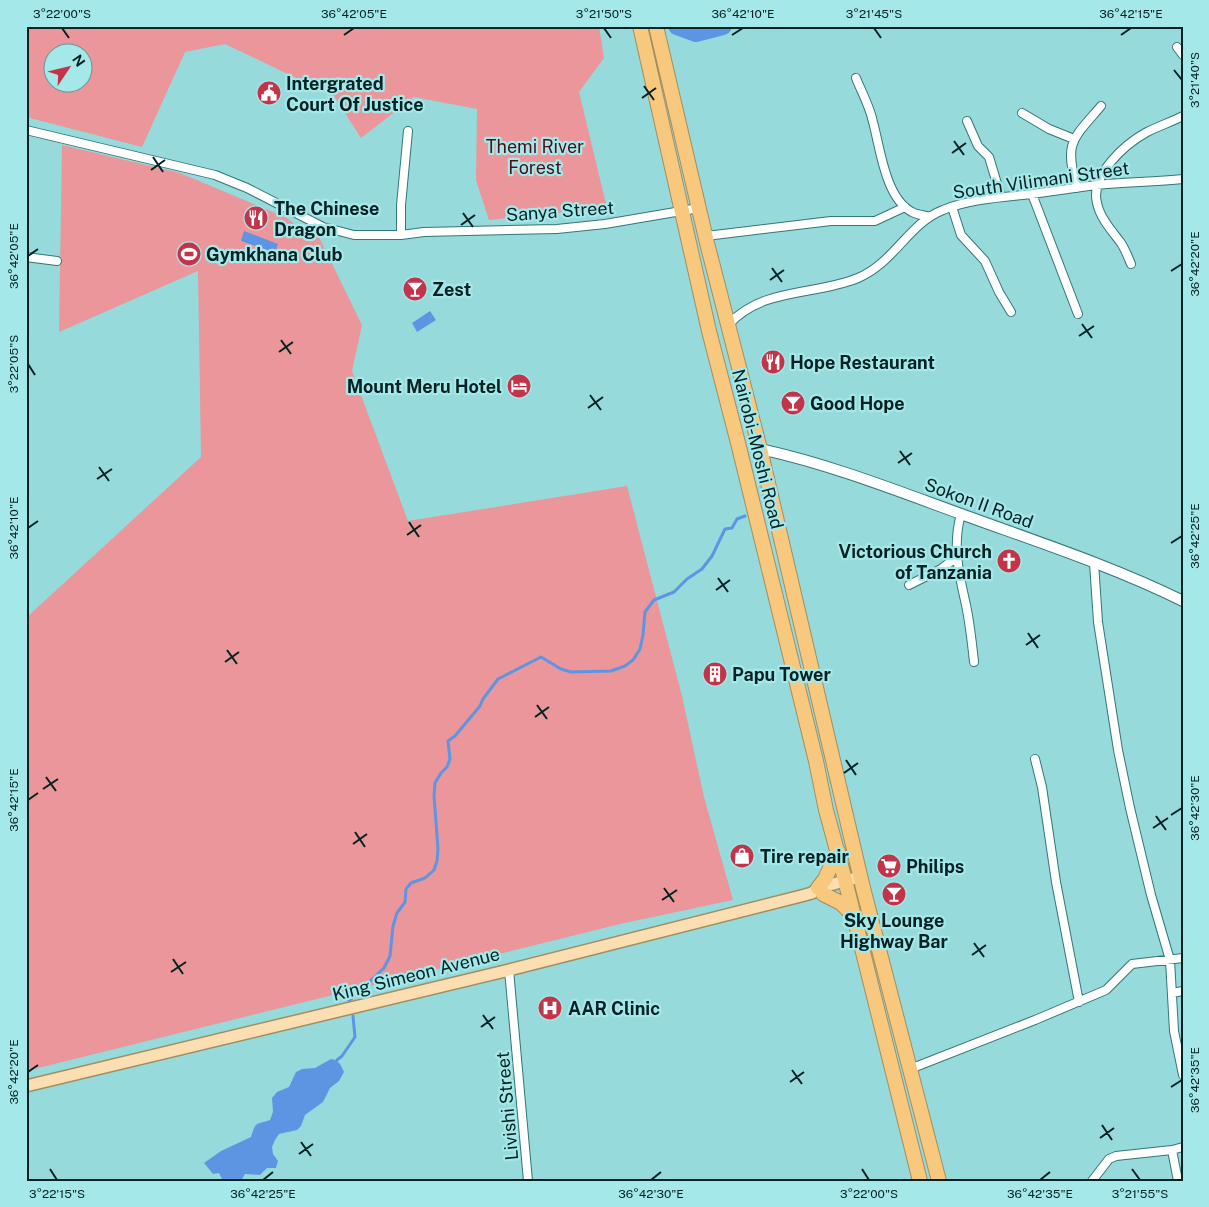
<svg xmlns="http://www.w3.org/2000/svg" width="1209" height="1207" viewBox="0 0 1209 1207" font-family="'Public Sans',sans-serif">
	<style>
		.green { fill: #ea969a; fill-rule: evenodd }
		.water { fill: #5e95e3 }
		.lines { fill: none; stroke-linecap: round; stroke-linejoin: round }
		.stream { stroke: #5e95e3; stroke-width: 3 }
		.river { stroke: #5e95e3; stroke-width: 18 }
		.street-casing { stroke: #337677; stroke-width: 10 }
		.secondary-casing { stroke: #337677; stroke-width: 12 }
		.primary-casing { stroke: #a38e5e; stroke-width: 14 }
		.highway-casing { stroke: #a38e5e; stroke-width: 16 }
		.street { stroke: #fff; stroke-width: 8 }
		.secondary { stroke: #fff; stroke-width: 10 }
		.primary { stroke: #fbdeb2; stroke-width: 11 }
		.highway { stroke: #f8c87e; stroke-width: 14 }
		.ticks { fill: none; stroke: #052122; stroke-width: 2 }
		.labels { text-anchor: middle; dominant-baseline: central; stroke-width: 4.5; stroke-linejoin: round; paint-order: stroke }
		.poi-label { font-size: 18px; font-weight: bold; fill: #052122; stroke: #a4e8e9; text-anchor: start }
		.park-label { font-size: 18px; fill: #4f0d18; stroke: #a4e8e9 }
		.street-label { font-size: 18px; fill: #052122; stroke: #a4e8e9 }
		.neatline { fill: none; stroke: #052122; stroke-width: 2 }
		.ticks-label { font-size: 12px; text-anchor: middle; fill: #052122 }
	</style>
	<rect width="100%" height="100%" fill="#97dadc"/>
	<path class="green" d="M 26,26 L 599,26 L 604,58 L 579,92 L 607,208 L 489,220 L 476,180 L 477,109 L 414,97 L 361,138 L 334,96 L 225,44 L 185,52 L 142,147 L 26,117 ZM 52,52 L 82,52 L 82,82 L 52,82 Z
		M 62,145 L 180,173 L 287,218 L 298,227 L 319,237 L 362,325 L 352,371 L 408,521 L 627,486 L 682,696 L 704,797 L 733,900 L 620,924 L 26,1071 L 26,618 L 201,457 L 198,271 L 59,332 Z"/>
	<path class="water" d="M 244,231 L 278,244 L 275,253 L 241,241 Z
		M 430,311 L 436,320 L 417,332 L 412,323 Z
		M 331,1059 C 339,1060 341,1065 344,1072 L 339,1081 L 330,1088 L 323,1102 L 305,1115 L 301,1126 L 297,1130 L 279,1134 L 275,1140 L 272,1147 L 273,1154 L 278,1161 L 276,1168 L 267,1168 L 260,1175 L 245,1174 L 241,1181 L 223,1181 L 219,1173 L 213,1174 L 204,1163 L 221,1151 L 251,1137 C 256,1121 255,1125 270,1120 L 273,1112 L 272,1098 L 277,1092 L 289,1087 L 296,1072 L 302,1069 L 315,1068 Z"/>
	<g class="lines">
		<path class="stream" d="M 349,1001 L 384,968 L 390,956 L 393,926 L 397,913 L 405,902 L 406,889 L 411,883 L 425,878 L 434,870 L 437,861 L 438,849 L 434,796 L 435,783 L 441,773 L 447,767 L 450,759 L 448,741 L 455,736 L 480,706 L 483,699 L 498,679 L 541,657 L 561,669 L 571,672 L 611,671 L 625,666 L 633,660 L 640,649 L 643,635 L 645,612 L 654,600 L 674,592 L 687,579 L 702,569 L 712,556 L 725,529 L 732,528 L 737,519 L 745,516
			M 337,1060 L 342,1056 L 355,1037 L 353,1016"/>
		<path class="river" d="M 677,26 L 696,33 L 723,26"/>
		<defs>
			<path id="street" d="M 1177,47 L 1183,55
				M 856,78 C 862,93 870,107 873,122 C 880,147 885,198 912,212 C 917,215 924,215 930,217
				M 1022,113 L 1049,129 L 1074,139
				M 967,121 L 978,146 L 989,157 L 1001,197
				M 26,130 L 215,175 L 247,188 L 323,227 L 354,235 L 401,235 L 424,232 L 557,229 L 605,224 L 699,208
				M 1077,188 C 1064,142 1072,140 1101,106
				M 1032,194 L 1078,314
				M 952,207 L 961,235 L 985,261 L 999,292 L 1011,312
				M 401,235 L 401,205 L 408,131
				M 706,236 L 831,221 L 875,221 L 905,207
				M 26,257 L 57,261
				M 1131,264 C 1128,257 1125,249 1121,243 C 1112,231 1100,218 1097,203 C 1090,175 1125,144 1147,132 C 1159,126 1171,122 1183,116
				M 729,324 C 764,287 814,296 858,278 C 894,263 909,223 943,210 C 969,199 1004,197 1032,194 C 1053,191 1075,188 1096,185 C 1125,182 1154,182 1183,179
				M 961,514 C 952,546 959,574 966,605 C 970,624 972,643 974,662
				M 1094,563 L 1098,622 L 1118,750 L 1130,808 L 1151,895 L 1170,960 L 1174,1031 L 1183,1075
				M 909,585 L 941,569 L 957,557
				M 1035,759 L 1042,787 L 1056,882 L 1079,1002
				M 509,970 L 528,1181
				M 1172,993 L 1183,991
				M 910,1069 L 1035,1020 L 1106,990 L 1132,964 L 1183,958
				M 1172,1150 L 1178,1181
				M 1092,1181 L 1109,1159 L 1116,1156 L 1172,1150 L 1183,1147"/>
			<path id="secondary" d="M 760,449 C 829,464 895,490 961,514 C 1035,541 1112,566 1183,601"/>
			<path id="primary" d="M 26,1086 L 509,970 L 801,896 L 812,893 L 818,888 L 860,877"/>
			<path id="highway" d="M 640,26 L 709,331 L 738,443 L 816,761 L 826,810 L 845,880 L 920,1181
				M 656,26 L 707,243 L 760,449 L 863,888 L 939,1181
				M 818,888 L 825,879 L 838,851
				M 823,894 L 841,903 L 854,916"/>
		</defs>
		<use href="#street" class="street-casing"/>
		<use href="#secondary" class="secondary-casing"/>
		<use href="#primary" class="primary-casing"/>
		<use href="#highway" class="highway-casing"/>
		<use href="#street" class="street"/>
		<use href="#secondary" class="secondary"/>
		<use href="#primary" class="primary"/>
		<use href="#highway" class="highway"/>
	</g>
	<path class="ticks" d="M 62,28 L 69,38M 604,28 L 611,38M 874,28 L 881,38M 344,35 L 354,28M 732,35 L 743,28M 1121,35 L 1131,28M 1174,70 L 1182,80M 644,86 L 654,100M 642,98 L 656,88M 954,141 L 964,155M 952,153 L 966,143M 153,157 L 163,172M 151,170 L 165,160M 463,213 L 473,227M 461,225 L 475,215M 28,256 L 38,249M 772,268 L 782,282M 1171,271 L 1182,264M 770,280 L 784,270M 1082,324 L 1092,338M 1079,336 L 1094,326M 281,340 L 291,354M 279,352 L 293,342M 28,364 L 35,375M 590,395 L 601,410M 588,408 L 603,397M 900,451 L 910,465M 898,463 L 912,453M 99,467 L 109,481M 97,479 L 112,469M 409,522 L 419,537M 28,528 L 38,521M 407,535 L 421,525M 1171,543 L 1182,536M 718,578 L 728,592M 716,590 L 730,580M 1028,633 L 1038,648M 1026,645 L 1040,635M 227,650 L 237,664M 225,662 L 239,652M 537,705 L 547,719M 535,717 L 549,707M 846,760 L 856,775M 844,773 L 858,763M 46,777 L 56,791M 43,789 L 58,779M 28,800 L 38,793M 1171,815 L 1182,808M 1156,816 L 1166,830M 1153,828 L 1168,818M 355,832 L 365,847M 353,844 L 367,834M 664,888 L 674,902M 662,900 L 677,890M 974,943 L 984,957M 972,955 L 986,945M 173,959 L 183,974M 171,972 L 186,962M 483,1015 L 493,1029M 481,1027 L 495,1017M 792,1070 L 802,1084M 28,1072 L 38,1065M 790,1082 L 804,1072M 1171,1087 L 1182,1080M 1102,1125 L 1112,1140M 1100,1138 L 1114,1128M 301,1142 L 311,1156M 299,1154 L 313,1144M 50,1169 L 57,1180M 862,1169 L 869,1180M 1132,1169 L 1140,1180M 263,1180 L 273,1172M 651,1180 L 661,1172M 1040,1180 L 1050,1172"/>
	<defs>
		<symbol id="civic-disc" viewBox="-11 -11 22 22"><circle r="9.5" fill="#c33349" stroke="#a4e8e9"/><path d="M-.6-6.5H3V-4.5H.6V-3L4-1V1h2V6H-6V1h2V-1L-.6-3ZM-1.2 2.5V6h2.4V2.5Z" fill="#fff"/></symbol>
		<symbol id="restaurant-disc" viewBox="-11 -11 22 22"><circle r="9.5" fill="#c33349" stroke="#a4e8e9"/><path d="M-5-6h1v4h1v-4h1v4h1v-4h1v5L-1.5 .5V6h-2V.5L-5-1ZM5-6V6H3V1.5H1.5Q1.5-4 5-6Z" fill="#fff"/></symbol>
		<symbol id="stadium-disc" viewBox="-11 -11 22 22"><circle r="9.5" fill="#c33349" stroke="#a4e8e9"/><path d="M0-5a6.5 5 0 1 0 0 10a6.5 5 0 1 0 0-10ZM-3.5-1.8h7v3.6h-7Z" fill="#fff"/></symbol>
		<symbol id="bar-disc" viewBox="-11 -11 22 22"><circle r="9.5" fill="#c33349" stroke="#a4e8e9"/><path d="M-6-5H6L.8 .8V4.5H3.5V6h-7V4.5H-.8V.8Z" fill="#fff"/></symbol>
		<symbol id="hotel-disc" viewBox="-11 -11 22 22"><circle r="9.5" fill="#c33349" stroke="#a4e8e9"/><path d="M-6-4.5h1.5V1H6V5H4.5V3h-9V5H-6ZM-4 0a1.8 1.8 0 1 1 3.6 0ZM.5 0V-2.5h3Q6-2.5 6 0Z" fill="#fff"/></symbol>
		<symbol id="church-disc" viewBox="-11 -11 22 22"><circle r="9.5" fill="#c33349" stroke="#a4e8e9"/><path d="M-1.2-6h2.4v3.5h3.3v2.4h-3.3V6h-2.4V-.1h-3.3v-2.4h3.3Z" fill="#fff"/></symbol>
		<symbol id="building-disc" viewBox="-11 -11 22 22"><circle r="9.5" fill="#c33349" stroke="#a4e8e9"/><path d="M-4-6H4V6H1V3H-1V6H-4ZM-2.5-4.3h1.7v1.8h-1.7ZM.8-4.3h1.7v1.8H.8ZM-2.5-1h1.7V.8h-1.7ZM.8-1h1.7V.8H.8Z" fill="#fff"/></symbol>
		<symbol id="shop-disc" viewBox="-11 -11 22 22"><circle r="9.5" fill="#c33349" stroke="#a4e8e9"/><path d="M-5-2.5h2.3a2.7 3.5 0 0 1 5.4 0H5L5.5 6h-11ZM-1.5-2.5h3a1.5 2.3 0 0 0-3 0Z" fill="#fff"/></symbol>
		<symbol id="supermarket-disc" viewBox="-11 -11 22 22"><circle r="9.5" fill="#c33349" stroke="#a4e8e9"/><path d="M-6-5.5h2.5l.6 2H6L4.5 2H-2.5L-4.4-4H-6ZM-1.5 3.2a1.3 1.3 0 1 0 .1 0ZM3 3.2a1.3 1.3 0 1 0 .1 0Z" fill="#fff"/></symbol>
		<symbol id="hospital-disc" viewBox="-11 -11 22 22"><circle r="9.5" fill="#c33349" stroke="#a4e8e9"/><path d="M-5-5h3v3.5h4V-5h3V5h-3V1.5h-4V5h-3Z" fill="#fff"/></symbol>
	</defs>
	<g fill-rule="evenodd">
		<use href="#civic-disc" x="255" y="79" width="28" height="28"/>
		<use href="#restaurant-disc" x="242" y="204" width="28" height="28"/>
		<use href="#stadium-disc" x="175" y="240" width="28" height="28"/>
		<use href="#bar-disc" x="401" y="275" width="28" height="28"/>
		<use href="#restaurant-disc" x="759" y="348" width="28" height="28"/>
		<use href="#hotel-disc" x="505" y="372" width="28" height="28"/>
		<use href="#bar-disc" x="779" y="389" width="28" height="28"/>
		<use href="#church-disc" x="995" y="547" width="28" height="28"/>
		<use href="#building-disc" x="701" y="660" width="28" height="28"/>
		<use href="#shop-disc" x="728" y="842" width="28" height="28"/>
		<use href="#supermarket-disc" x="875" y="852" width="28" height="28"/>
		<use href="#bar-disc" x="880" y="880" width="28" height="28"/>
		<use href="#hospital-disc" x="536" y="994" width="28" height="28"/>
	</g>
	<g class="labels">
		<g class="poi-label">
			<text x="286" y="83">Intergrated<tspan x="286" dy="21">Court Of Justice</tspan></text>
			<text x="274" y="208">The Chinese<tspan x="274" dy="21">Dragon</tspan></text>
			<text x="206" y="254">Gymkhana Club</text>
			<text x="432" y="289">Zest</text>
			<text x="790" y="362">Hope Restaurant</text>
			<text x="502" y="386" text-anchor="end">Mount Meru Hotel</text>
			<text x="810" y="403">Good Hope</text>
			<text x="992" y="551" text-anchor="end">Victorious Church<tspan x="992" dy="21">of Tanzania</tspan></text>
			<text x="732" y="674">Papu Tower</text>
			<text x="760" y="856">Tire repair</text>
			<text x="906" y="866">Philips</text>
			<text x="894" y="920" text-anchor="middle">Sky Lounge<tspan x="894" dy="21">Highway Bar</tspan></text>
			<text x="568" y="1008">AAR Clinic</text>
		</g>
		<g class="park-label">
			<text x="535" y="146">Themi River<tspan x="535" dy="21">Forest</tspan></text>
		</g>
		<g class="street-label">
			<text transform="translate(1041 180) rotate(-8)">South Vilimani Street</text>
			<text transform="translate(560 211) rotate(-4)">Sanya Street</text>
			<text transform="translate(758 449) rotate(76)">Nairobi-Moshi Road</text>
			<text transform="translate(979 503) rotate(20)">Sokon II Road</text>
			<text transform="translate(416 974) rotate(-14)">King Simeon Avenue</text>
			<text transform="translate(507 1106) rotate(-95)">Livishi Street</text>
		</g>
	</g>
	<rect width="1209" height="1207" fill="none" stroke="#a4e8e9" stroke-width="55"/>
	<g transform="translate(68 68) rotate(55)"><circle r="24" fill="#a4e8e9" stroke="#649899"/>
	<path d="M0-4L9 19L0 12L-9 19Z" fill="#c33349"/>
	<text y="-8" font-size="14" font-weight="bold" text-anchor="middle" fill="#052122">N</text>
	</g>
	<rect x="28" y="28" width="1154" height="1152" class="neatline"/>
	<g class="ticks-label">
		<text x="62" y="18">3°22'00"S</text>
		<text x="354" y="18">36°42'05"E</text>
		<text x="604" y="18">3°21'50"S</text>
		<text x="743" y="18">36°42'10"E</text>
		<text x="874" y="18">3°21'45"S</text>
		<text x="1131" y="18">36°42'15"E</text>
		<text transform="translate(1195 80) rotate(-90)" y="4">3°21'40"S</text>
		<text transform="translate(14 256) rotate(-90)" y="4">36°42'05"E</text>
		<text transform="translate(1195 264) rotate(-90)" y="4">36°42'20"E</text>
		<text transform="translate(14 364) rotate(-90)" y="4">3°22'05"S</text>
		<text transform="translate(14 528) rotate(-90)" y="4">36°42'10"E</text>
		<text transform="translate(1195 536) rotate(-90)" y="4">36°42'25"E</text>
		<text transform="translate(14 800) rotate(-90)" y="4">36°42'15"E</text>
		<text transform="translate(1195 808) rotate(-90)" y="4">36°42'30"E</text>
		<text transform="translate(14 1072) rotate(-90)" y="4">36°42'20"E</text>
		<text transform="translate(1195 1080) rotate(-90)" y="4">36°42'35"E</text>
		<text x="57" y="1198">3°22'15"S</text>
		<text x="263" y="1198">36°42'25"E</text>
		<text x="651" y="1198">36°42'30"E</text>
		<text x="869" y="1198">3°22'00"S</text>
		<text x="1040" y="1198">36°42'35"E</text>
		<text x="1140" y="1198">3°21'55"S</text>
	</g>
</svg>
